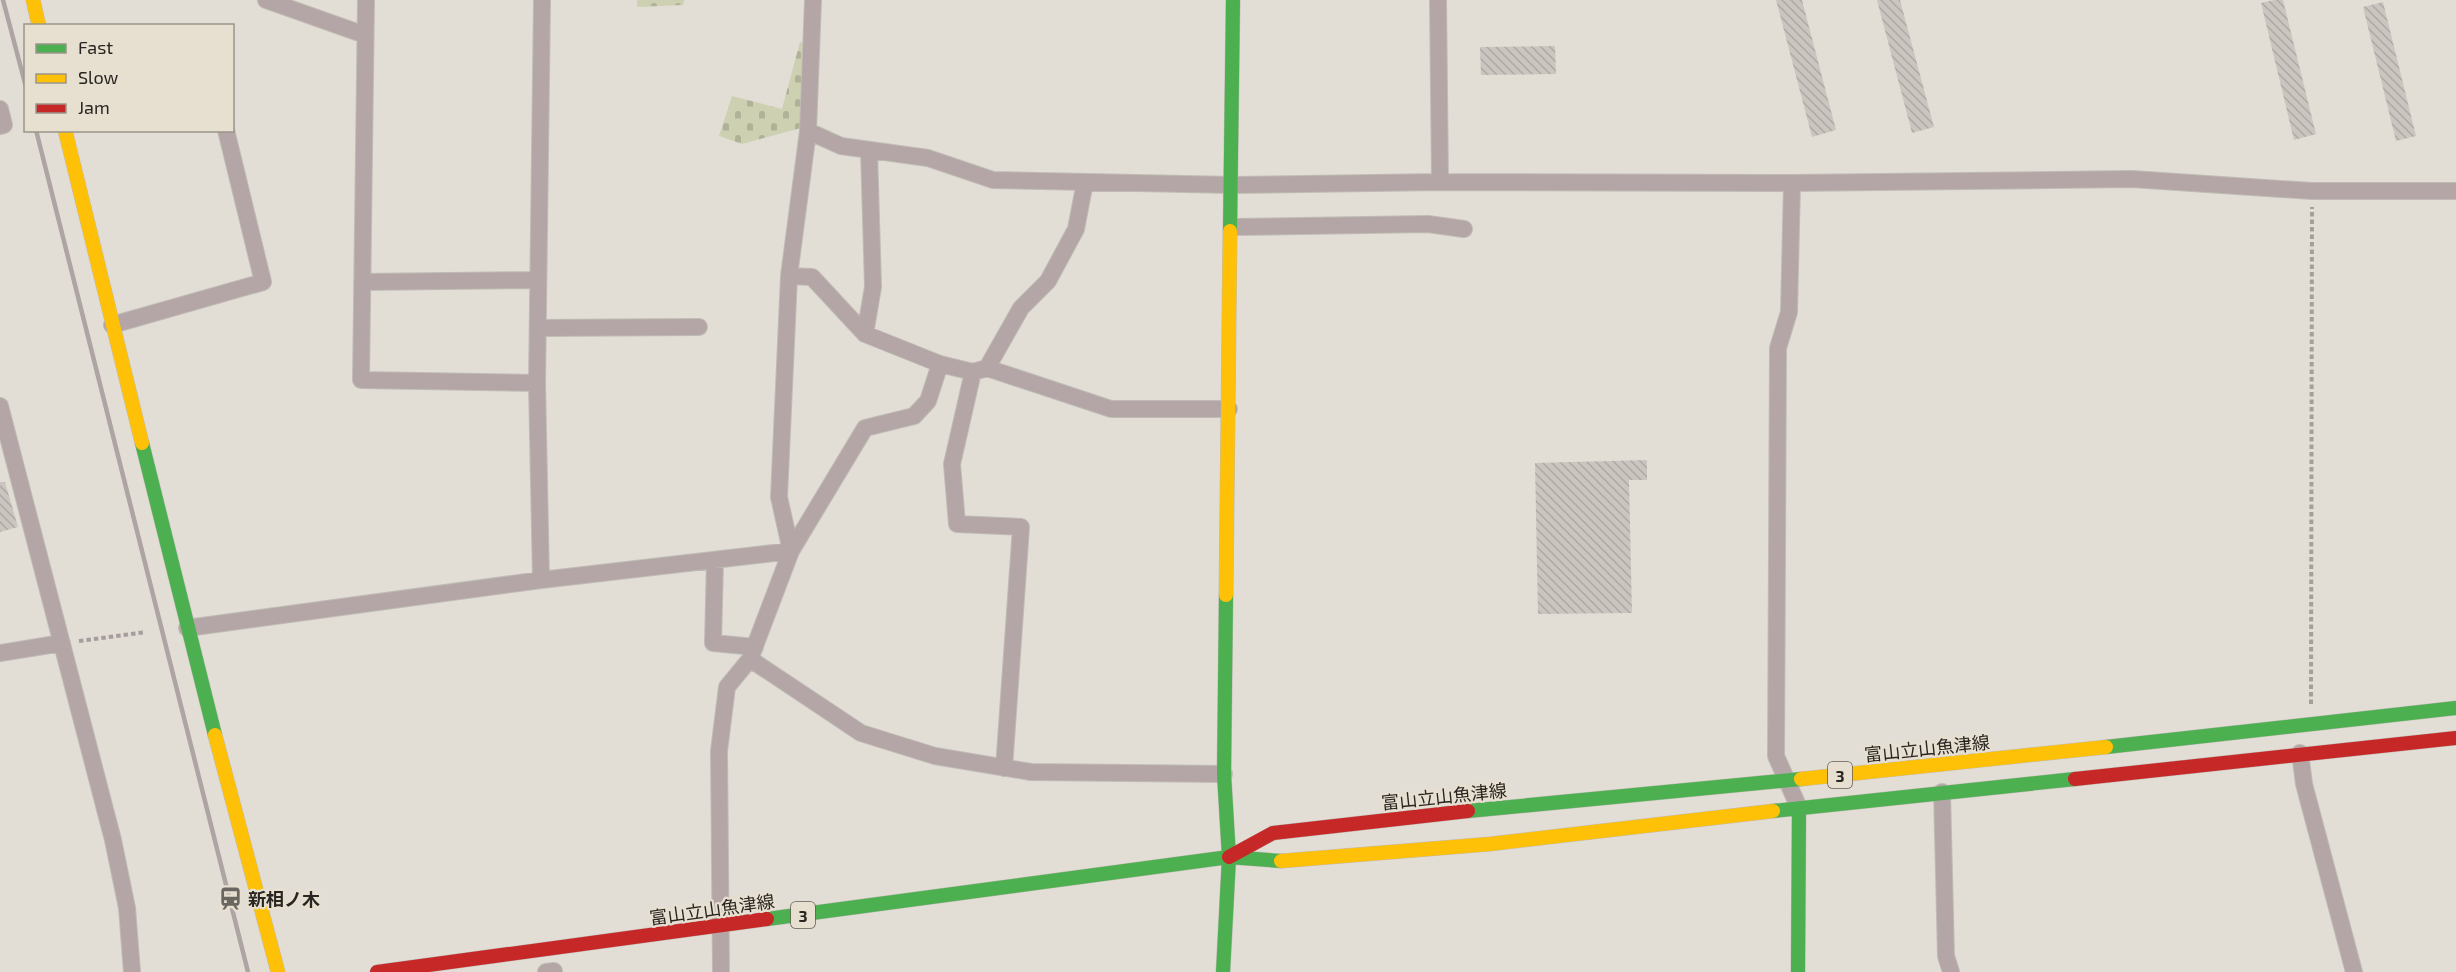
<svg xmlns="http://www.w3.org/2000/svg" width="2456" height="972" viewBox="0 0 2456 972" font-family="'Exo 2','Noto Sans JP',sans-serif">
	<style>
		.cemetery { fill: url(#cemetery-stones) }
		.building { fill: url(#building-back-hatch) }
		.lines { fill: none; stroke-linecap: round; stroke-linejoin: round }
		.street-casing { stroke: #c0bcb5; stroke-width: 18 }
		.fast-casing { stroke: #c0bcb5; stroke-width: 15 }
		.slow-casing { stroke: #c0bcb5; stroke-width: 15 }
		.jam-casing { stroke: #c0bcb5; stroke-width: 15 }
		.path { stroke: #a89d9d; stroke-width: 4; stroke-dasharray: 4.5 3; stroke-linecap: butt }
		.street { stroke: #b4a5a6; stroke-width: 16 }
		.fast { stroke: #4caf50; stroke-width: 14 }
		.slow { stroke: #ffc107; stroke-width: 14 }
		.jam { stroke: #c62828; stroke-width: 14 }
		.rail { stroke: #ada4a3; stroke-width: 4.5 }
		.labels { text-anchor: middle; dominant-baseline: central; stroke-width: 4.5; stroke-linejoin: round; paint-order: stroke }
		.shield { fill: #e7dfd0; stroke: #625e56; stroke-width: 1.5 }
		.shield-label { font-size: 16px; font-weight: bold; fill: #292621 }
		.street-label { font-size: 18px; fill: #292621; stroke: #e7dfd0 }
		.poi-label { font-size: 18px; font-weight: bold; fill: #292621; stroke: #e7dfd0; text-anchor: start }
	</style>
	<defs>
		<pattern id="cemetery-stones" width="16" height="16" patternUnits="userSpaceOnUse" patternTransform="scale(1.5)"><rect width="16" height="16" fill="#cdd0b1"/><path d="M2 7V4a2 2 0 0 1 4 0v3zM10 15v-3a2 2 0 0 1 4 0v3z" fill="#b0b298"/></pattern>
		<pattern id="building-back-hatch" width="6" height="6" patternUnits="userSpaceOnUse" patternTransform="scale(1.5)"><rect width="6" height="6" fill="#cbc5c0"/><path d="M-1 5l2 2M0 0l6 6M5-1l2 2" fill="none" stroke="#aea9a5"/></pattern>
	</defs>
	<rect width="100%" height="100%" fill="#e2ded5"/>
	<path class="cemetery" d="M 637,0 L 684,0 L 683,5 L 637,7 Z
		M 800,42 L 806,44 L 801,128 L 742,144 L 719,136 L 732,96 L 782,109 Z"/>
	<path class="building" d="M 1776,0 L 1802,0 L 1836,130 L 1812,137 Z
		M 1877,0 L 1900,0 L 1934,127 L 1912,133 Z
		M 2274,0 L 2283,0 L 2316,134 L 2294,140 L 2261,3 Z
		M 2383,2 L 2416,136 L 2396,141 L 2363,7 Z
		M 1555,46 L 1556,74 L 1481,75 L 1480,47 Z
		M 1647,460 L 1647,480 L 1629,480 L 1632,613 L 1538,614 L 1535,463 Z
		M 0,482 L 5,482 L 18,527 L 0,532 Z"/>
	<g class="lines">
		<defs>
			<path id="street" d="M 266,0 L 365,35
				M 366,0 L 361,380 L 537,383
				M 1438,0 L 1440,182 L 1792,183 L 2132,179 L 2312,191 L 2456,191
				M 0,109 L 4,125 L 0,126
				M 808,131 L 841,146 L 928,158 L 993,180 L 1233,185 L 1440,182
				M 1792,183 L 1789,312 L 1778,348 L 1776,756 L 1799,808
				M 1232,227 L 1428,224 L 1464,229
				M 362,282 L 538,280
				M 112,325 L 263,282 L 226,130
				M 538,328 L 699,327
				M 865,334 L 873,287 L 869,150
				M 940,364 L 973,372 L 987,368 L 1111,409 L 1229,409
				M 987,368 L 1021,308 L 1048,281 L 1076,229 L 1085,182
				M 973,372 L 952,464 L 957,524 L 1021,527 L 1004,768
				M 0,406 L 113,840 L 127,908 L 132,972
				M 791,551 L 779,497 L 789,276 L 808,131 L 813,0
				M 715,561 L 713,643 L 755,647
				M 541,580 L 537,383 L 542,0
				M 187,628 L 541,580 L 791,551
				M 0,653 L 62,643
				M 750,659 L 861,733 L 935,756 L 1031,772 L 1224,774
				M 2300,753 L 2304,784 L 2354,972
				M 1942,792 L 1946,956 L 1951,972
				M 546,972 L 554,971
				M 721,972 L 719,751 L 727,687 L 750,659 L 791,551 L 865,428 L 914,416 L 928,401 L 940,364 L 865,334 L 812,277 L 789,276"/>
			<path id="fast" d="M 1230,231 L 1233,0
				M 142,443 L 215,735
				M 2106,747 L 2456,708
				M 1468,811 L 1801,779
				M 1773,811 L 2075,779
				M 767,919 L 1229,857 L 1281,861
				M 1223,972 L 1229,857 L 1224,774 L 1226,595
				M 1798,972 L 1799,808"/>
			<path id="slow" d="M 33,0 L 39,26
				M 65,130 L 142,443
				M 1226,595 L 1230,231
				M 215,735 L 278,972
				M 1801,779 L 2106,747
				M 1281,861 L 1490,844 L 1773,811"/>
			<path id="jam" d="M 2075,779 L 2456,738
				M 1229,857 L 1273,833 L 1468,811
				M 377,972 L 767,919"/>
		</defs>
		<use href="#street" class="street-casing"/>
		<use href="#fast" class="fast-casing"/>
		<use href="#slow" class="slow-casing"/>
		<use href="#jam" class="jam-casing"/>
		<path class="path" d="M 79,641 L 146,632
			M 2311,704 L 2312,207"/>
		<use href="#street" class="street"/>
		<use href="#fast" class="fast"/>
		<use href="#slow" class="slow"/>
		<use href="#jam" class="jam"/>
		<path class="rail" d="M 3,0 L 26,87
			M 36,130 L 248,972"/>
	</g>
	<defs>
		<symbol id="station-bare" viewBox="-9 -9 18 18"><path d="M-3-6H3Q5-6 5-4V2Q5 4 3 4L4.5 6H3L1.5 4h-3L-3 6H-4.5L-3 4Q-5 4-5 2V-4Q-5-6-3-6ZM-3.5-4v3h7v-3ZM-3.5 1v1.5H-2V1ZM2 1v1.5H3.5V1Z" fill="#6a6660" stroke="#e7dfd0" stroke-width="2.5" paint-order="stroke"/></symbol>
	</defs>
	<g fill-rule="evenodd">
		<use href="#station-bare" x="214" y="882" width="33" height="33"/>
	</g>
	<g class="labels">
		<g class="shield">
			<rect x="1828" y="762" width="24" height="26" rx="4.5"/>
			<rect x="791" y="902" width="24" height="26" rx="4.5"/>
		</g>
		<g class="shield-label">
			<text x="1840" y="775">3</text>
			<text x="803" y="915">3</text>
		</g>
		<g class="street-label">
			<text transform="translate(1927 748) rotate(-6)">富山立山魚津線</text>
			<text transform="translate(1444 796) rotate(-6)">富山立山魚津線</text>
			<text transform="translate(712 909) rotate(-8)">富山立山魚津線</text>
		</g>
		<g class="poi-label">
			<text x="248" y="899">新相ノ木</text>
		</g>
	</g>
	<rect x="24" y="24" width="210" height="108" fill="#e7dfd0" stroke="#9b958a" stroke-width="1.5"/>
	<rect x="36" y="44" width="30" height="9" fill="#4caf50" stroke="#9b958a" stroke-width="1.5"/>
	<text x="78" y="54" font-size="18" fill="#292621">Fast</text>
	<rect x="36" y="74" width="30" height="9" fill="#ffc107" stroke="#9b958a" stroke-width="1.5"/>
	<text x="78" y="84" font-size="18" fill="#292621">Slow</text>
	<rect x="36" y="104" width="30" height="9" fill="#c62828" stroke="#9b958a" stroke-width="1.5"/>
	<text x="78" y="114" font-size="18" fill="#292621">Jam</text>
</svg>
